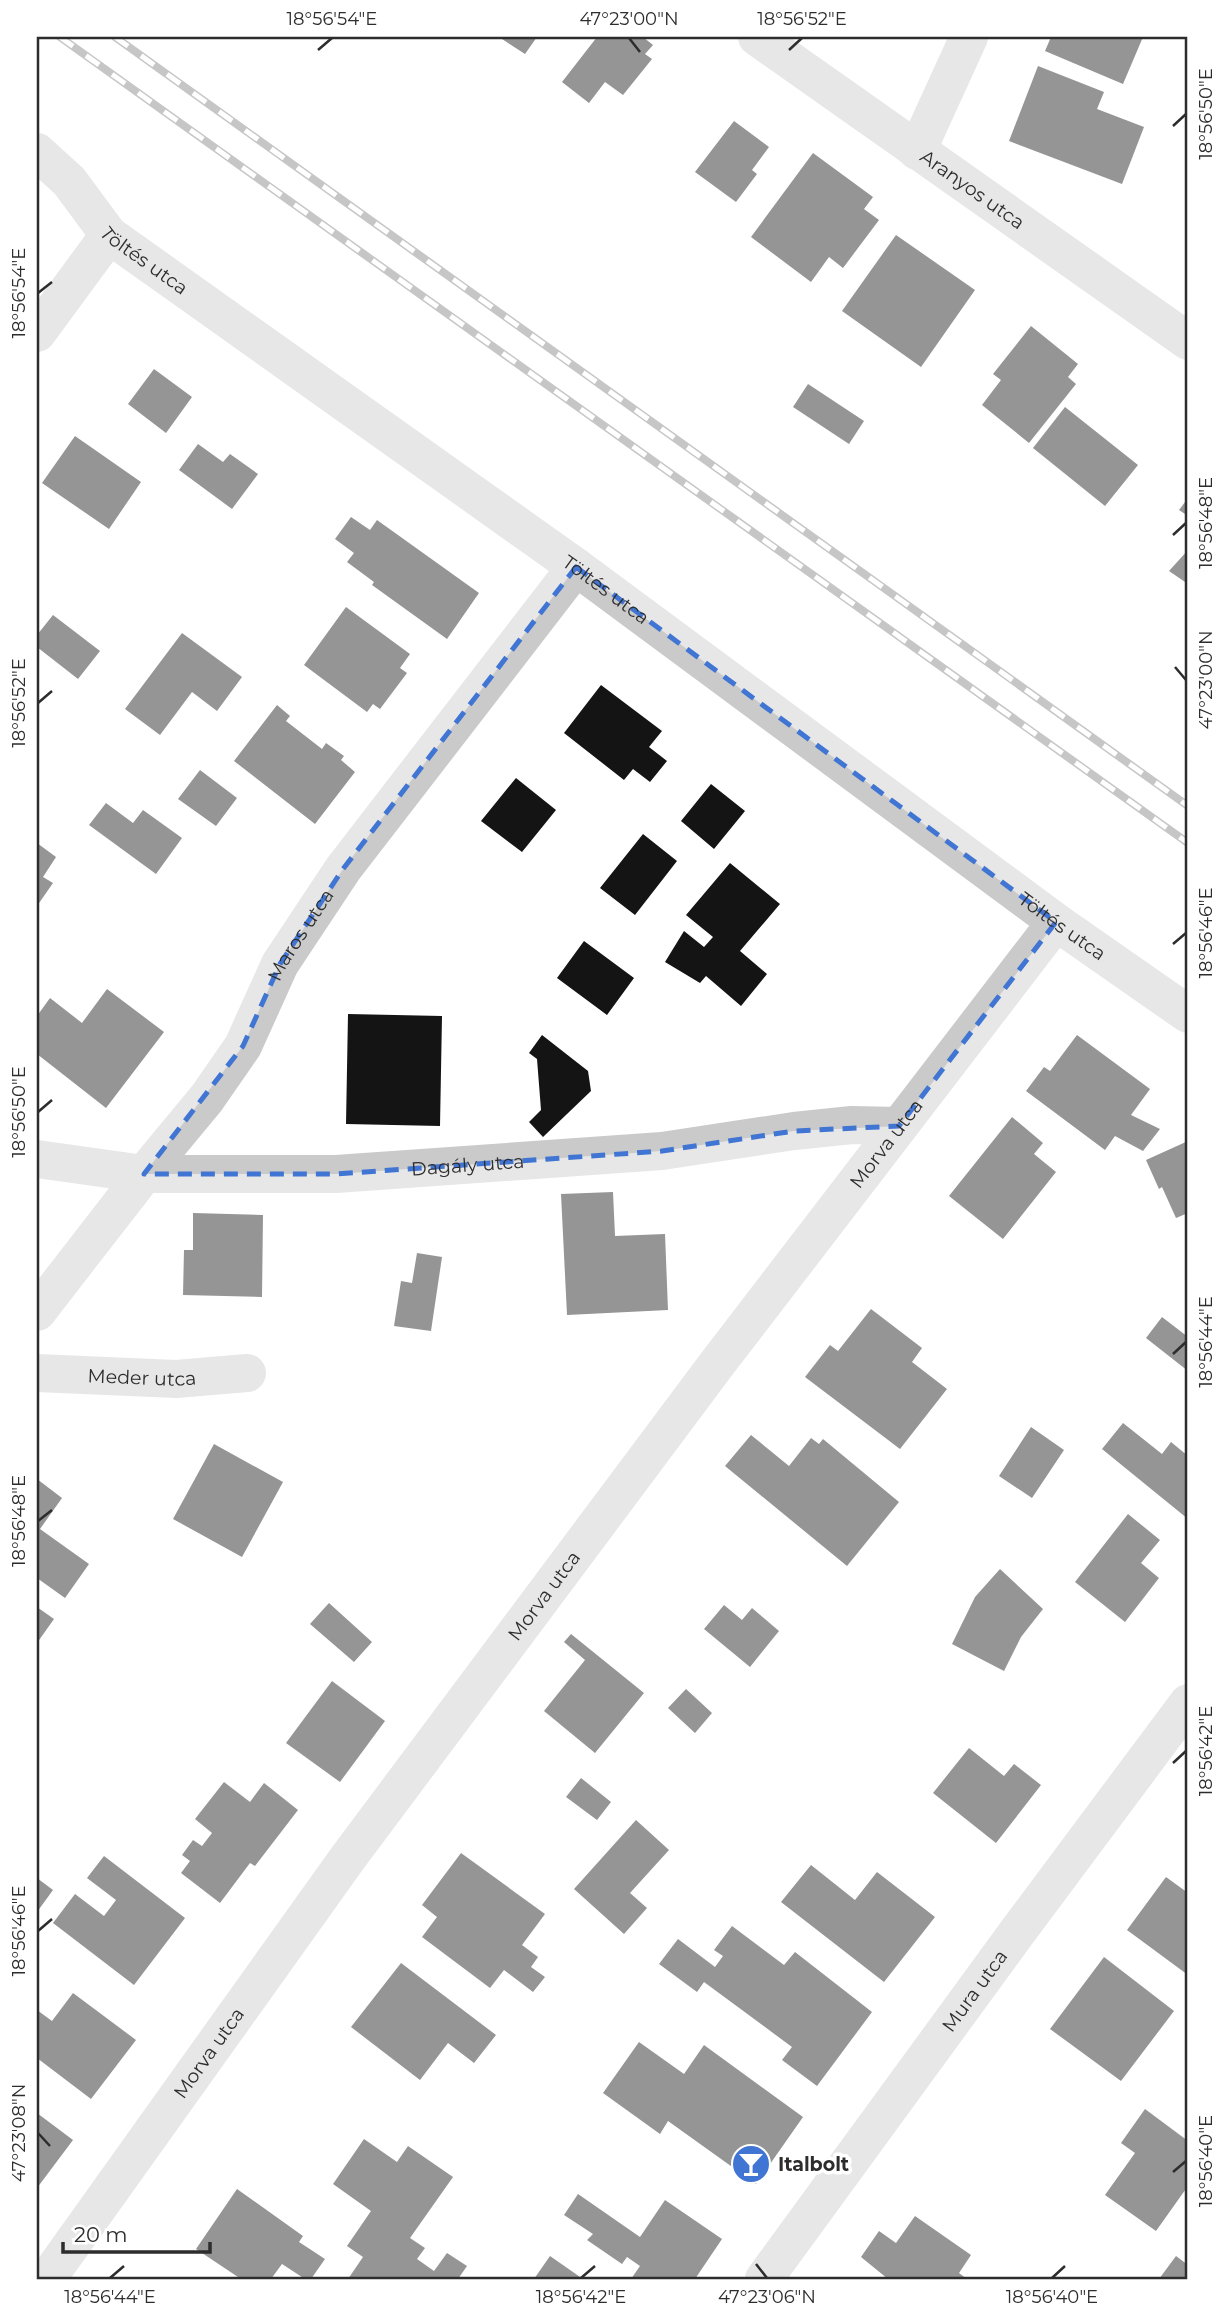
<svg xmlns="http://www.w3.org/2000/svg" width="1225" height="2316" viewBox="0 0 1225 2316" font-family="Montserrat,sans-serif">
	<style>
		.building { fill: #141414 }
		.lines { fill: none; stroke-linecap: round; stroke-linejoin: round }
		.street { stroke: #cacaca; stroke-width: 38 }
		.rail-casing { stroke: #828282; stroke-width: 8 }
		.rail { stroke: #fff; stroke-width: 5; stroke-dasharray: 16; stroke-linecap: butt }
		.marked { fill: none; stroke: #4075d3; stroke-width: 5; stroke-dasharray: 14 9; stroke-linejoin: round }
		.ticks { fill: none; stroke: #2d2d2d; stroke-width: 2.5 }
		.labels { text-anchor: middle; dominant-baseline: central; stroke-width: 7; stroke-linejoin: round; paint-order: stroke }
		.street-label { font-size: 19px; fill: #2d2d2d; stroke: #fff }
		.poi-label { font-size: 19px; font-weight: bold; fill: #2d2d2d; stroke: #fff; text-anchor: start }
		.neatline { fill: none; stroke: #2d2d2d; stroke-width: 2.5 }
		.ticks-label { font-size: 18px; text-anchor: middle; fill: #2d2d2d }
	</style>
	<rect width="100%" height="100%" fill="#fff"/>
	<path class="building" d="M 499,37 L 537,37 L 525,54 Z
		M 597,37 L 643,37 L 653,45 L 645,54 L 652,59 L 623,95 L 605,82 L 589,103 L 562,82 Z
		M 1051,37 L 1143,37 L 1123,84 L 1045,51 Z
		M 1038,66 L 1104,92 L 1097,109 L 1144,127 L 1122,184 L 1009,141 Z
		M 734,121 L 769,147 L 752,170 L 757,174 L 736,202 L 695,172 Z
		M 813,153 L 873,197 L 864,209 L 879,220 L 843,268 L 829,257 L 811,282 L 751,237 Z
		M 896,235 L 975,290 L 921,367 L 842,311 Z
		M 1031,326 L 1078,364 L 1068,377 L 1076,384 L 1029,443 L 982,405 L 1001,380 L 993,374 Z
		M 154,369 L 192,397 L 166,433 L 128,404 Z
		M 808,384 L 864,421 L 849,444 L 793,407 Z
		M 1065,407 L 1138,465 L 1105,506 L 1033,448 Z
		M 75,436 L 141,482 L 109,529 L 42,483 Z
		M 198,444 L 223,462 L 230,454 L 258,474 L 232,509 L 179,470 Z
		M 1188,498 L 1188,516 L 1179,510 Z
		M 351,517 L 370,530 L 377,520 L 479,593 L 447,639 L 372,585 L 374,582 L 347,562 L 354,553 L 335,539 Z
		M 1188,550 L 1188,584 L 1169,571 Z
		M 346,607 L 410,654 L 400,668 L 407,673 L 380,709 L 373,704 L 367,712 L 304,665 Z
		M 53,615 L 100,651 L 78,679 L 37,647 L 37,635 Z
		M 182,633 L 242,677 L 217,711 L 192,692 L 160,735 L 125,709 Z
		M 601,685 L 662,731 L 649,747 L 667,761 L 650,782 L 633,769 L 624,780 L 564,733 Z
		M 277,705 L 290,716 L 286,721 L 322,749 L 326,743 L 344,756 L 341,760 L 355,772 L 315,824 L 234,761 Z
		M 200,770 L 237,798 L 216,826 L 178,799 Z
		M 516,778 L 556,810 L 522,852 L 481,821 Z
		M 711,784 L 745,811 L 714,849 L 681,821 Z
		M 106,803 L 133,823 L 143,810 L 182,838 L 156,874 L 89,825 Z
		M 643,834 L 677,861 L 635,915 L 600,888 Z
		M 37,843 L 56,857 L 43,877 L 53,883 L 37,906 Z
		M 730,863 L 780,904 L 740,951 L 767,974 L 741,1006 L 706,976 L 700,983 L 665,962 L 684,931 L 704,947 L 713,937 L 686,915 Z
		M 584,941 L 634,978 L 607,1015 L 557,978 Z
		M 107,989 L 164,1032 L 106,1108 L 37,1054 L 37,1016 L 50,998 L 82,1023 Z
		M 348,1014 L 442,1016 L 440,1126 L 346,1124 Z
		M 542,1035 L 588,1071 L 591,1091 L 543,1137 L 529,1122 L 541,1110 L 537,1059 L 529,1053 Z
		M 1077,1035 L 1150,1089 L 1131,1115 L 1160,1129 L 1143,1151 L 1115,1136 L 1105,1150 L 1026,1091 L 1044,1067 L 1050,1071 Z
		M 1012,1117 L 1043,1143 L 1034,1154 L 1056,1172 L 1003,1239 L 949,1196 Z
		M 1188,1141 L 1188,1213 L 1176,1218 L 1162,1187 L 1159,1189 L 1146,1160 Z
		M 613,1192 L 615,1236 L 665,1234 L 668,1310 L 567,1315 L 561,1194 Z
		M 193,1213 L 263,1215 L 262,1297 L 183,1295 L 184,1250 L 193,1250 Z
		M 417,1253 L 442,1257 L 431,1331 L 394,1326 L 401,1281 L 412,1283 Z
		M 871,1309 L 922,1348 L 912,1362 L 947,1389 L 900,1449 L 805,1377 L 830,1345 L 838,1351 Z
		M 1162,1317 L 1188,1337 L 1188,1371 L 1146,1338 Z
		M 1123,1423 L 1162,1454 L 1171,1442 L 1188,1456 L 1188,1519 L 1102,1449 Z
		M 1031,1427 L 1064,1450 L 1032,1498 L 999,1476 Z
		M 751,1435 L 789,1466 L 811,1438 L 819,1444 L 823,1439 L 899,1502 L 847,1566 L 725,1466 Z
		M 214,1444 L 283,1482 L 242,1557 L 173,1519 Z
		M 37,1479 L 62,1498 L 40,1529 L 89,1564 L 65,1598 L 37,1578 Z
		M 1128,1514 L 1160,1540 L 1141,1563 L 1159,1578 L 1125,1622 L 1075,1582 Z
		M 1000,1569 L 1043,1609 L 1021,1637 L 1004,1671 L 952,1644 L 975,1597 Z
		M 329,1603 L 372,1642 L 354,1662 L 310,1624 Z
		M 724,1605 L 742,1620 L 752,1608 L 779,1631 L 750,1667 L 704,1629 Z
		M 37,1607 L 54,1619 L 37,1643 Z
		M 571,1634 L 644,1693 L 595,1753 L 544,1711 L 585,1660 L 564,1642 Z
		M 332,1681 L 385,1721 L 340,1782 L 286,1743 Z
		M 686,1689 L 712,1713 L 695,1733 L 668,1708 Z
		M 969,1748 L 1004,1776 L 1014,1764 L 1041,1785 L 996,1843 L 933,1793 Z
		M 581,1778 L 611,1802 L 597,1820 L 566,1797 Z
		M 224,1782 L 250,1802 L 264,1783 L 298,1810 L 255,1866 L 250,1863 L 220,1903 L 181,1873 L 190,1861 L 182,1855 L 193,1840 L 202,1846 L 212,1833 L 195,1819 Z
		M 636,1820 L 669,1850 L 630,1893 L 647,1908 L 624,1934 L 574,1889 Z
		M 461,1853 L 545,1914 L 522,1945 L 538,1957 L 531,1967 L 545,1977 L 533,1992 L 504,1970 L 490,1988 L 422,1937 L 437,1917 L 422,1905 Z
		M 104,1856 L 185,1918 L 134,1985 L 53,1923 L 75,1894 L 104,1916 L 116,1900 L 87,1878 Z
		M 811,1865 L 855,1900 L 877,1872 L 935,1917 L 884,1982 L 781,1902 Z
		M 1166,1877 L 1188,1893 L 1188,1975 L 1127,1930 Z
		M 37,1878 L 53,1890 L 37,1912 Z
		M 732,1926 L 784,1965 L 795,1952 L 872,2012 L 817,2086 L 782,2060 L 792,2047 L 704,1982 L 697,1992 L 659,1964 L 678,1939 L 715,1967 L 723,1956 L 714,1950 Z
		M 1104,1957 L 1174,2011 L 1121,2081 L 1050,2029 Z
		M 401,1963 L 496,2035 L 474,2063 L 448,2043 L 420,2080 L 351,2027 Z
		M 73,1993 L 136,2040 L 91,2099 L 37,2058 L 37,2010 L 52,2021 Z
		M 639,2042 L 684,2074 L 704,2045 L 803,2117 L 756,2184 L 668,2121 L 660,2134 L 603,2093 Z
		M 1145,2109 L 1188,2141 L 1188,2186 L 1156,2231 L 1105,2195 L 1135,2153 L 1121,2143 Z
		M 37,2113 L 73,2140 L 37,2188 Z
		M 364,2139 L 397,2162 L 408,2146 L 453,2177 L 410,2238 L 425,2248 L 417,2259 L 434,2271 L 447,2253 L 467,2266 L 458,2279 L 348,2279 L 363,2257 L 347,2246 L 371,2211 L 333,2184 Z
		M 237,2189 L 303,2236 L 299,2242 L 325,2259 L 311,2279 L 305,2279 L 282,2264 L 271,2279 L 241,2279 L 196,2249 Z
		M 578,2194 L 640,2237 L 665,2200 L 722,2239 L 695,2279 L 631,2279 L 640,2266 L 627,2257 L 622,2264 L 587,2240 L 593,2234 L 564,2215 Z
		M 915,2216 L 971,2255 L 959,2273 L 967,2279 L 888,2279 L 861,2257 L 879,2231 L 896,2243 Z
		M 550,2256 L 583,2279 L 534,2279 Z
		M 1176,2256 L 1188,2265 L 1188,2279 L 1159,2279 Z"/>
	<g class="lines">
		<g class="street">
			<path id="s1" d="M 757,37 L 1188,341"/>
			<path d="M 917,151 L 969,37"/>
			<path id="s2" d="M 37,152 L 69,181 L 109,235 L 576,567 L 1056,922 L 1188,1014"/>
			<path d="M 37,333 L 109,235"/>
			<path id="s3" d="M 37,1159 L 144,1174 L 336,1174 L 662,1151 L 794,1131 L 852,1125 L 899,1126"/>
			<path id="s4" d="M 37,1312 L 144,1174 L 207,1098 L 243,1046 L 280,964 L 343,869 L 576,567"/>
			<path id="s5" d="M 37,1373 L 176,1379 L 247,1373"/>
			<path id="s6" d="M 47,2279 L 347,1859 L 716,1365 L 1056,922"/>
			<path id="s7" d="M 764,2279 L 1018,1931 L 1188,1703"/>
		</g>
		<defs>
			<path id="rail" d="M 60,37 L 1188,843
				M 115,37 L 1188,806"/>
		</defs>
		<use href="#rail" class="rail-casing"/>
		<use href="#rail" class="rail"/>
	</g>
	<path d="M0 0H1225V2316H0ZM 576,567 L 1056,922 L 899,1126 L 794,1131 L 662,1151 L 336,1174 L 144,1174 L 243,1046 L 280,964 L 343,869 Z" fill="#fff" fill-opacity=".55" fill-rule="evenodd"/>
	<path class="marked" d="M 576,567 L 1056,922 L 899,1126 L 794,1131 L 662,1151 L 336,1174 L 144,1174 L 243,1046 L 280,964 L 343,869 Z"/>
	<path class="ticks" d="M 629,38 L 640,52M 318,50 L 332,38M 789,50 L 802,38M 1173,126 L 1186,114M 38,293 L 52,282M 1173,535 L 1186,523M 1175,667 L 1186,680M 38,703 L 52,691M 1173,944 L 1186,933M 38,1112 L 52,1100M 1173,1354 L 1186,1342M 38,1521 L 52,1510M 1173,1763 L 1186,1751M 38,1931 L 52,1919M 38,2133 L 50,2146M 1173,2172 L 1186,2161M 756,2264 L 767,2278M 110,2278 L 124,2266M 581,2278 L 595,2266M 1052,2278 L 1065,2266"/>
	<defs>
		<symbol id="bar-disc" viewBox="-11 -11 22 22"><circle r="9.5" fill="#4075d3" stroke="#fff"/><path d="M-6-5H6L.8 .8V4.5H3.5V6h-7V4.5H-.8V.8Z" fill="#fff"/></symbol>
	</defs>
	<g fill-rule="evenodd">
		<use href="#bar-disc" x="729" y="2142" width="44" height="44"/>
	</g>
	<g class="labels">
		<g class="street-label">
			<text stroke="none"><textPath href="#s1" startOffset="264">Aranyos utca</textPath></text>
			<text stroke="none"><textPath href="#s2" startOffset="154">Töltés utca</textPath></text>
			<text stroke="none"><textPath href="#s2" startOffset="721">Töltés utca</textPath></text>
			<text stroke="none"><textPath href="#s2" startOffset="1288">Töltés utca</textPath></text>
			<text stroke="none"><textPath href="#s4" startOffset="462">Maros utca</textPath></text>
			<text stroke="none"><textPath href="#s6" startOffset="1412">Morva utca</textPath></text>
			<text stroke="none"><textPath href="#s3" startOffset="432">Dagály utca</textPath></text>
			<text stroke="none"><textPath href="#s5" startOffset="105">Meder utca</textPath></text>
			<text stroke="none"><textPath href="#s6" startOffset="845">Morva utca</textPath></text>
			<text stroke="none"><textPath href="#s7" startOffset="357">Mura utca</textPath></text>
			<text stroke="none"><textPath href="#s6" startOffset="278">Morva utca</textPath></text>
		</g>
		<g class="poi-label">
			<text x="778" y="2164">Italbolt</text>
		</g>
	</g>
	<rect width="1225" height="2316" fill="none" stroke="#ffffff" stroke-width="77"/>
	<path d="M63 2242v10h147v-10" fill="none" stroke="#2d2d2d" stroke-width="3.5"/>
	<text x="74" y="2242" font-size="21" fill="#2d2d2d" stroke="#ffffff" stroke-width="5" paint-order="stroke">20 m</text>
	<rect x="38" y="38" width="1148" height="2240" class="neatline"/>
	<g class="ticks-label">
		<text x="332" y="25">18°56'54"E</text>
		<text x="629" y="25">47°23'00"N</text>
		<text x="802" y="25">18°56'52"E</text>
		<text transform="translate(1206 114) rotate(-90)" y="6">18°56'50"E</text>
		<text transform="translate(19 293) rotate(-90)" y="6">18°56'54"E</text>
		<text transform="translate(1206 523) rotate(-90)" y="6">18°56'48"E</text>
		<text transform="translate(1206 680) rotate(-90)" y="6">47°23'00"N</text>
		<text transform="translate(19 703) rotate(-90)" y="6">18°56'52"E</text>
		<text transform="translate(1206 933) rotate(-90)" y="6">18°56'46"E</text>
		<text transform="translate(19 1112) rotate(-90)" y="6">18°56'50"E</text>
		<text transform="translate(1206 1342) rotate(-90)" y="6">18°56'44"E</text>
		<text transform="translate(19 1521) rotate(-90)" y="6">18°56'48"E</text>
		<text transform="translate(1206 1751) rotate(-90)" y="6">18°56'42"E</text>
		<text transform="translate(19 1931) rotate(-90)" y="6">18°56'46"E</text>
		<text transform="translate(19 2133) rotate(-90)" y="6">47°23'08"N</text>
		<text transform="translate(1206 2161) rotate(-90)" y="6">18°56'40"E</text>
		<text x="110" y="2303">18°56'44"E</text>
		<text x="581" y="2303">18°56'42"E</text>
		<text x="767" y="2303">47°23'06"N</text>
		<text x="1052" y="2303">18°56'40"E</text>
	</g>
</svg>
